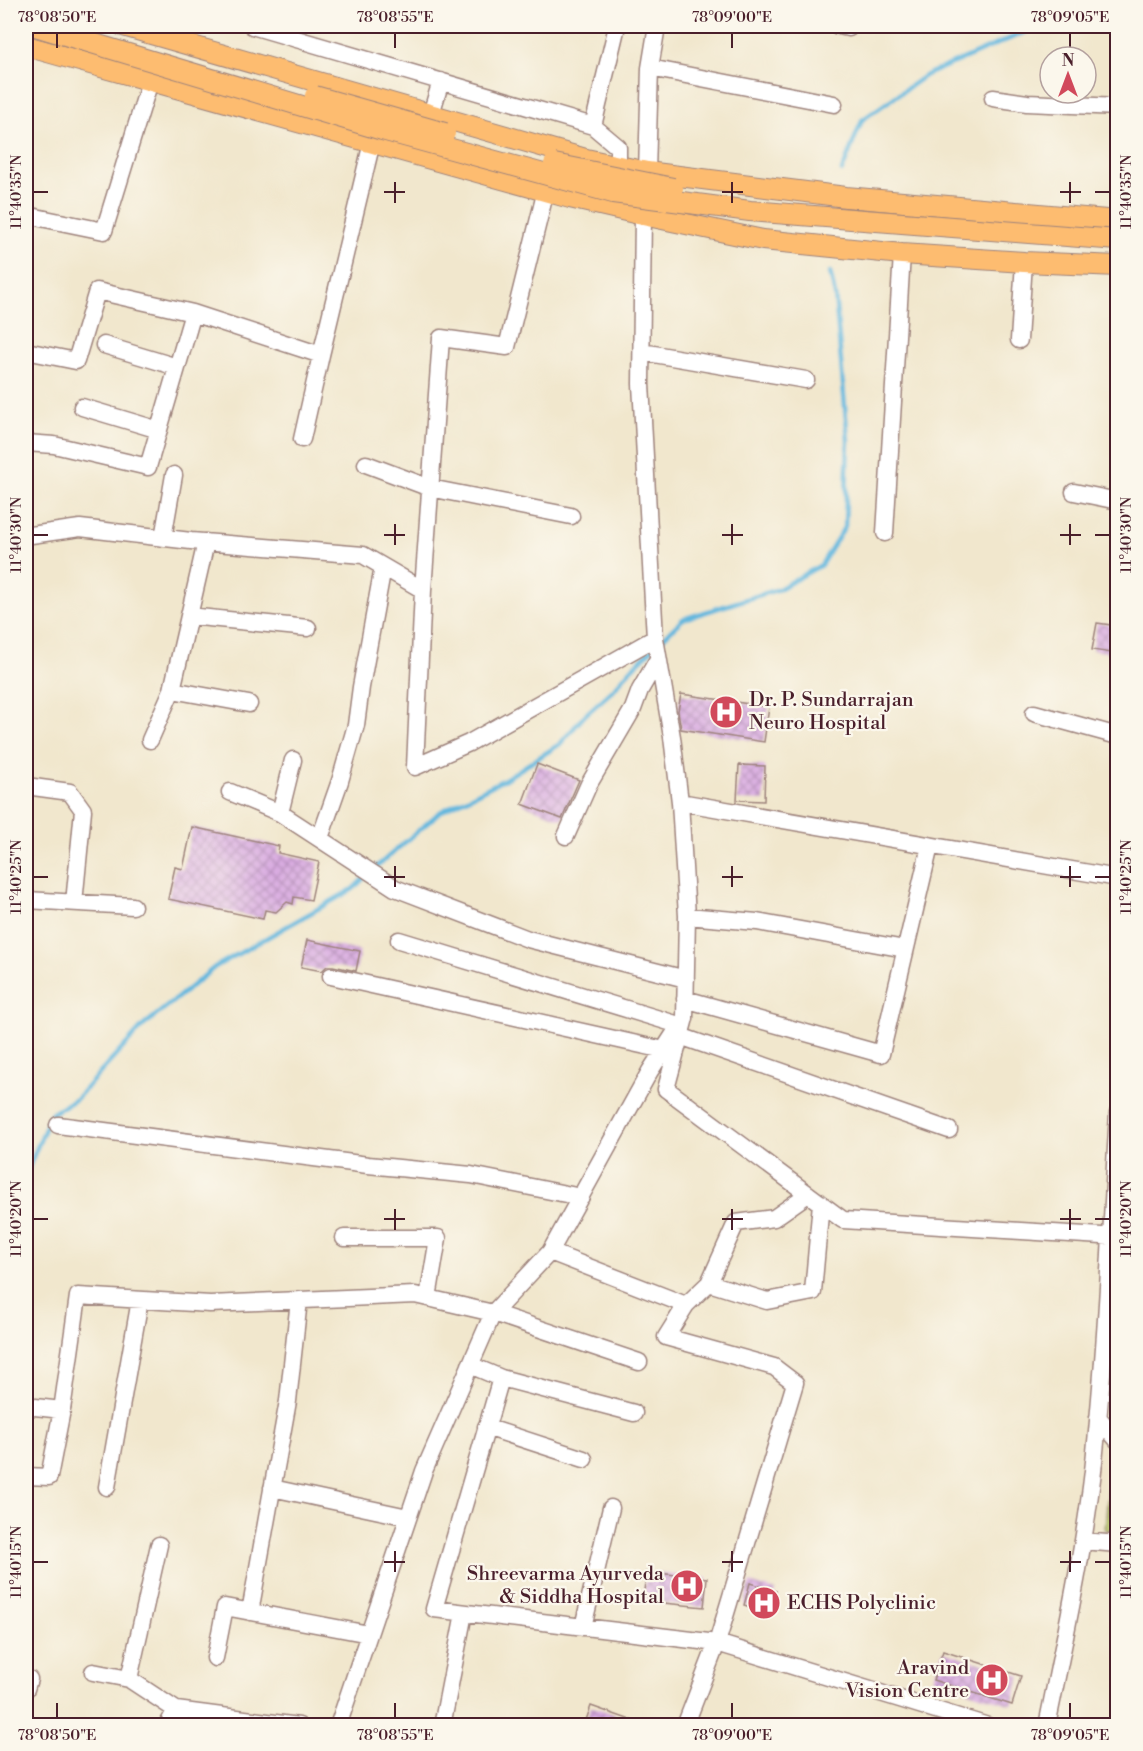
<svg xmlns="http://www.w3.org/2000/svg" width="1143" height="1751" viewBox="0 0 1143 1751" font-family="'Libre Bodoni',serif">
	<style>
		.park { fill: url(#park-crowns); stroke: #7e7048; stroke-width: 1.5 }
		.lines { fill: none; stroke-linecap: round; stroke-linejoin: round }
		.stream { stroke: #62b7de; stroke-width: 4.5 }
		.building { fill: url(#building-cross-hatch) }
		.minor-casing { stroke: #9e837c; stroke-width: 19 }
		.major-casing { stroke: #9e837c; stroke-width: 22 }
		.minor { stroke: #fff; stroke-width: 16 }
		.major { stroke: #fdbc70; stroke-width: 20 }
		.major-bridge-casing { stroke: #9e837c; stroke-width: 22; stroke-linecap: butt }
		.major-bridge { stroke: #fdbc70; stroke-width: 20 }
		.ticks { fill: none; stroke: #4a1f2b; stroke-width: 2 }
		.labels { text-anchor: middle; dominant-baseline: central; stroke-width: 4.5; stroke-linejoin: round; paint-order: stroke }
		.poi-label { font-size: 20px; fill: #4a1f2b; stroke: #fbf7ec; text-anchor: start }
		.neatline { fill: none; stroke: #4a1f2b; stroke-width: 2 }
		.ticks-label { font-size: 15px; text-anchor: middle; fill: #4a1f2b }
	</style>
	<defs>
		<pattern id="park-crowns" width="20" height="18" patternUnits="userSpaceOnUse" patternTransform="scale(1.5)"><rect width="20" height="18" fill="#b1c164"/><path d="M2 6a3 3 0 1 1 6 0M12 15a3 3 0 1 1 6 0" fill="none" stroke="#9aa557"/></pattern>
		<pattern id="building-cross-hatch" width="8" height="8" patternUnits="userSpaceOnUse" patternTransform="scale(1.5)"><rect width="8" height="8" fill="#d9ace1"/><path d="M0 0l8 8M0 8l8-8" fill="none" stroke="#b28bb7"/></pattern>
	</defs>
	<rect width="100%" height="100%" fill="#fbf7ec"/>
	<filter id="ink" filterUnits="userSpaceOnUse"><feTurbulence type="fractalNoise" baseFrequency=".0167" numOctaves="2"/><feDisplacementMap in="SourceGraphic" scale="12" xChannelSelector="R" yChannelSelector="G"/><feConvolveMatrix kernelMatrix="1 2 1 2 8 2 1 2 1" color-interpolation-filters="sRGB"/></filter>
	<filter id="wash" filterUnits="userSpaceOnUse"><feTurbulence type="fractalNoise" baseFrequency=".008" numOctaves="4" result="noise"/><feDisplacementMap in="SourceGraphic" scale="24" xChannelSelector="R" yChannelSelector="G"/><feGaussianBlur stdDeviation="1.35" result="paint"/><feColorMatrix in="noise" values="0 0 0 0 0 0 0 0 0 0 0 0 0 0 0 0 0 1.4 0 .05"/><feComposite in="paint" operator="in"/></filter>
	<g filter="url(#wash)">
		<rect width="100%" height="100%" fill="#f1e7cd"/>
		<path class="park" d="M 1111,1456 L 1117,1464 L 1117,1531 L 1105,1530 Z"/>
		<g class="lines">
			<path class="stream" d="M 842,171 L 862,120 L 926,75 L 1039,26
				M 659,642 L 683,619 L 779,589 L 821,565 L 845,526 L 848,440 L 835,295 L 830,272
				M 373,870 L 440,812 L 505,779 L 560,744 L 585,715 L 612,691 L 631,669 L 653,648
				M 26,1174 L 51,1114 L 76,1099 L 143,1026 L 215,967 L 353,889 L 367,875"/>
		</g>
		<g id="blocks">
			<path class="building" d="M 1097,623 L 1118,626 L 1118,654 L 1092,650 Z
				M 681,694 L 769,707 L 764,742 L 681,729 L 678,711 Z
				M 537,764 L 579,780 L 562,819 L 522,804 Z
				M 739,765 L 765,766 L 764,801 L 737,800 Z
				M 192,827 L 279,846 L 278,853 L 319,862 L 311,900 L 294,897 L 293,904 L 287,902 L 276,912 L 265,910 L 263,919 L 168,899 L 175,867 L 183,869 Z
				M 307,940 L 360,951 L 356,971 L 333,966 L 327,966 L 322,971 L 301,967 Z
				M 646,1572 L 707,1578 L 704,1607 L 643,1601 Z
				M 750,1583 L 776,1591 L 769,1613 L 744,1605 Z
				M 943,1651 L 1021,1676 L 1012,1705 L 933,1680 Z
				M 591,1706 L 642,1724 L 641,1725 L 592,1725 L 585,1723 Z"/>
		</g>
	</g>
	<g filter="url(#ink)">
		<use href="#blocks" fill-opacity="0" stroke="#9e837c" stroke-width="1.5"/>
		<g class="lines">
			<defs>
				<path id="minor" d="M 252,26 L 593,126 L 618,147 L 618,167
					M 838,26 L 849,28
					M 650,68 L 834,104
					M 993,98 L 1027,103 L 1118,107
					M 431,114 L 441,81
					M 593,126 L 617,26
					M 647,172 L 650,68 L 657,26
					M 26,215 L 104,231 L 150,81
					M 643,215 L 641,384 L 655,638 L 672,737 L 680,802 L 687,916 L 685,1018 L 666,1089 L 843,1220 L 1118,1237
					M 1019,340 L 1024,262
					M 104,345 L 177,367
					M 26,351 L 76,361 L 97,291 L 193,313
					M 642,352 L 806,380
					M 82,407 L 159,430
					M 302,439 L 321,355
					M 26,443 L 54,445 L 148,467 L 193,313 L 321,355 L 372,142
					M 366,464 L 430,488 L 571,516
					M 1074,492 L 1118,501
					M 885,533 L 902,254
					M 26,534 L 31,535 L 80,528 L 191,541 L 363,555 L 423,590 L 441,338 L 507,347 L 546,190
					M 163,538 L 174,475
					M 423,590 L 415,767 L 469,743 L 655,638
					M 189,616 L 308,628
					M 172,690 L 249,704
					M 1034,713 L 1118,736
					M 150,740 L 172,690 L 206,542
					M 26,786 L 70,792 L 83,810 L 74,903
					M 230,792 L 280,813 L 395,888 L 528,939 L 686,979
					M 680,802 L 1118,878
					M 280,813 L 293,760
					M 566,836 L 589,784 L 633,709 L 640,690 L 658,659
					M 320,838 L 340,781 L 356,725 L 361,687 L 383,567
					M 26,900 L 133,906
					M 687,916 L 757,922 L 905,949
					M 399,940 L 679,1025
					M 331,976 L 664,1050
					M 685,999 L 881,1054 L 930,846
					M 680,1036 L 949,1130
					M 58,1125 L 368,1165 L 471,1175 L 581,1197
					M 344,1238 L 438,1238 L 428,1298
					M 550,1252 L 686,1305
					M 709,1283 L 767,1301 L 813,1292 L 821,1203
					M 470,1365 L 501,1378 L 434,1609 L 717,1643 L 795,1383 L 774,1367 L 666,1337 L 686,1305 L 709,1283 L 736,1223 L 774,1218 L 808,1194
					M 501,1378 L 634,1413
					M 26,1406 L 62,1410
					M 1098,1417 L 1118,1441
					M 486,1427 L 584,1459
					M 26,1476 L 49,1477 L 62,1410 L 78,1296 L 210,1304 L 415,1295 L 493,1313 L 639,1362
					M 107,1487 L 140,1300
					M 272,1488 L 408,1517
					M 1083,1541 L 1118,1544
					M 250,1612 L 288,1401 L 299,1300
					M 583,1627 L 611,1508
					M 215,1658 L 225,1607 L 369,1634
					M 93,1672 L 129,1679 L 176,1710
					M 129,1679 L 159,1545
					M 26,1689 L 29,1679
					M 167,1726 L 176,1710 L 299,1726
					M 338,1726 L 424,1471 L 493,1313 L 550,1252 L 650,1071 L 676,1031
					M 442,1726 L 464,1613
					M 685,1726 L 717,1643 L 988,1726
					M 1047,1726 C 1064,1641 1083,1556 1093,1471 C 1106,1352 1111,1232 1118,1112"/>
				<path id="major" d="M 123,26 L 586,159 L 647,172 L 846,197 L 1118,221
					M 26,46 L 570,198 L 643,215 L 763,240 L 902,254 L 1024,262 L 1118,266"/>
			</defs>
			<use href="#minor" class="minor-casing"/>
			<use href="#major" class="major-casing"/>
			<use href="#minor" class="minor"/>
			<use href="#major" class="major"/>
			<defs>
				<path id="major-bridge" d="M 35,26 L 382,130 L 613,193 L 750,211 L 1118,240
					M 315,96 L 445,133
					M 554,164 L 673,188"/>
			</defs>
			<use href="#major-bridge" class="major-bridge-casing"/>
			<use href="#major-bridge" class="major-bridge"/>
		</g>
	</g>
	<path class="ticks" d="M 57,33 L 57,48M 395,33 L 395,48M 732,33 L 732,48M 1070,33 L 1070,48M 395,182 L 395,203M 732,182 L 732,203M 1070,182 L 1070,203M 33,192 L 48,192M 384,192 L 405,192M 722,192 L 743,192M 1060,192 L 1081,192M 1095,192 L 1110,192M 395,524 L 395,545M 732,524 L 732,545M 1070,524 L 1070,545M 33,535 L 48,535M 384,535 L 405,535M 722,535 L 743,535M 1060,535 L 1081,535M 1095,535 L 1110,535M 395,866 L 395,887M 732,866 L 732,887M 1070,866 L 1070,887M 33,877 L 48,877M 384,877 L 405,877M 722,877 L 743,877M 1060,877 L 1081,877M 1095,877 L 1110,877M 395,1209 L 395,1230M 732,1209 L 732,1230M 1070,1209 L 1070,1230M 33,1219 L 48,1219M 384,1219 L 405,1219M 722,1219 L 743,1219M 1060,1219 L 1081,1219M 1095,1219 L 1110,1219M 395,1551 L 395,1572M 732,1551 L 732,1572M 1070,1551 L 1070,1572M 33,1562 L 48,1562M 384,1562 L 405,1562M 722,1562 L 743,1562M 1060,1562 L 1081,1562M 1095,1562 L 1110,1562M 57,1703 L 57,1718M 395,1703 L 395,1718M 732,1703 L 732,1718M 1070,1703 L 1070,1718"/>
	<defs>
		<symbol id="hospital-disc" viewBox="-11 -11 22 22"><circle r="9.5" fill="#d1495b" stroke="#fbf7ec"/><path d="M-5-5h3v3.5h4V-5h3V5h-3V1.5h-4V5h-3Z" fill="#fff"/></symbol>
	</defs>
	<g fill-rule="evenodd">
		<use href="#hospital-disc" x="707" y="693" width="38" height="38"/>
		<use href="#hospital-disc" x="668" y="1567" width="38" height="38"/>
		<use href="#hospital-disc" x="745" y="1584" width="38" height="38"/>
		<use href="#hospital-disc" x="973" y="1661" width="38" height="38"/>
	</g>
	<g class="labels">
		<g class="poi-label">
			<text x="749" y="700">Dr. P. Sundarrajan<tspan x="749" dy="23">Neuro Hospital</tspan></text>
			<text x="664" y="1574" text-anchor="end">Shreevarma Ayurveda<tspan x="664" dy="23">&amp; Siddha Hospital</tspan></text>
			<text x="787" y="1603">ECHS Polyclinic</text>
			<text x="969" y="1668" text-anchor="end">Aravind<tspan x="969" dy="23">Vision Centre</tspan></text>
		</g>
	</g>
	<rect width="1143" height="1751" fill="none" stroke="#fbf7ec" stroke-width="66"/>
	<g transform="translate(1068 75)"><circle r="28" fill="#fbf7ec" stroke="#b4a19f" stroke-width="1.5"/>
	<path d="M0-4.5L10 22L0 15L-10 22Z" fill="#d1495b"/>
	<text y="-9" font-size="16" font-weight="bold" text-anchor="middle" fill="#4a1f2b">N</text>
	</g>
	<rect x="33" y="33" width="1077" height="1685" class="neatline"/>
	<g class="ticks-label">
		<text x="57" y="22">78°08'50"E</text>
		<text x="395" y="22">78°08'55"E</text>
		<text x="732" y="22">78°09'00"E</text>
		<text x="1070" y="22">78°09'05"E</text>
		<text transform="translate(16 192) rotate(-90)" y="5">11°40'35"N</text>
		<text transform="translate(1126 192) rotate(-90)" y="5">11°40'35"N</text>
		<text transform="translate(16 535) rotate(-90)" y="5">11°40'30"N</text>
		<text transform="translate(1126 535) rotate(-90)" y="5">11°40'30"N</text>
		<text transform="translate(16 877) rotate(-90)" y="5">11°40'25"N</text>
		<text transform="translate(1126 877) rotate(-90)" y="5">11°40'25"N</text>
		<text transform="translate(16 1219) rotate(-90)" y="5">11°40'20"N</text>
		<text transform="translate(1126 1219) rotate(-90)" y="5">11°40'20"N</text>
		<text transform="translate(16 1562) rotate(-90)" y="5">11°40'15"N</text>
		<text transform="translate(1126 1562) rotate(-90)" y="5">11°40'15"N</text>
		<text x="57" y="1740">78°08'50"E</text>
		<text x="395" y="1740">78°08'55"E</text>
		<text x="732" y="1740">78°09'00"E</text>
		<text x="1070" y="1740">78°09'05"E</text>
	</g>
</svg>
